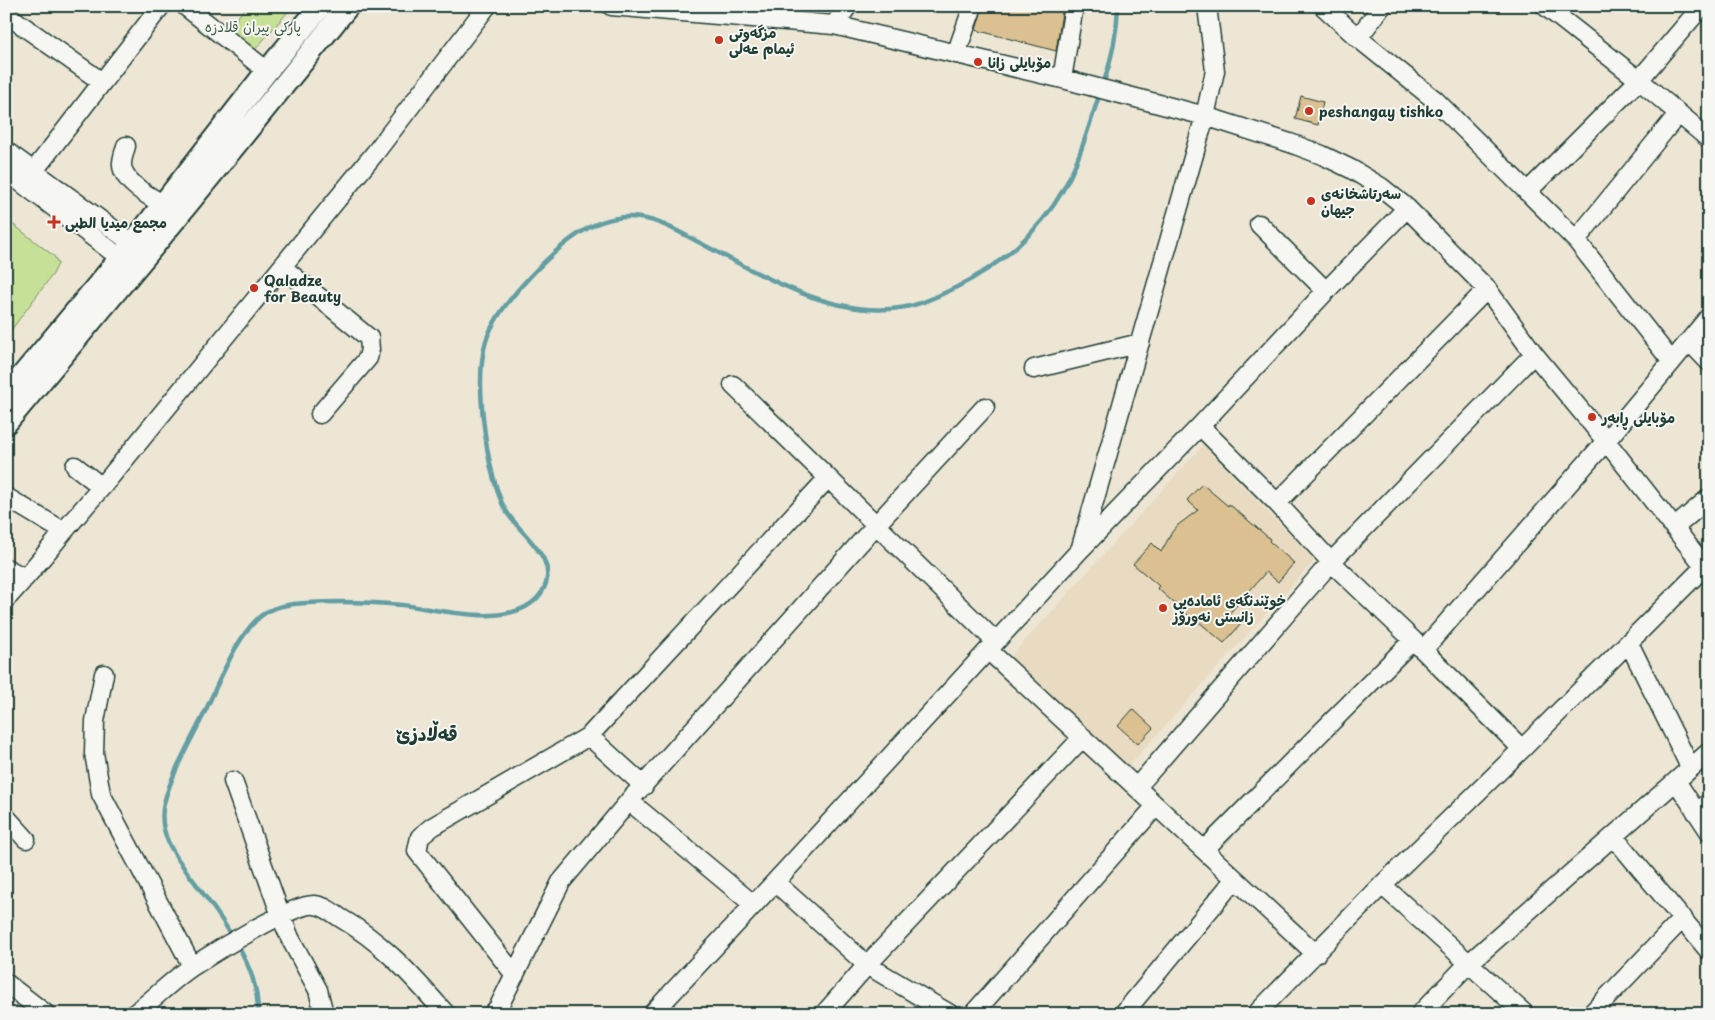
<svg xmlns="http://www.w3.org/2000/svg" width="1715" height="1020" viewBox="0 0 1715 1020" font-family="'Playpen Sans','Playpen Sans Arabic',sans-serif">
	<style>
		.built { fill: #e8dbc1 }
		.green { fill: #c6e097; stroke: #728e66 }
		.lines { fill: none; stroke-linecap: round; stroke-linejoin: round }
		.stream { stroke: #639ea3; stroke-width: 4.5 }
		.building { fill: #dbc191; stroke: #1f3d34 }
		.minor-casing { stroke: #1f3d34; stroke-width: 21 }
		.major-casing { stroke: #1f3d34; stroke-width: 25 }
		.minor { stroke: #f6f6f2; stroke-width: 18 }
		.major { stroke: #f6f6f2; stroke-width: 21 }
		.poi-dot { fill: #c8321e; stroke: #f6f6f2; stroke-width: 2 }
		.labels { text-anchor: middle; dominant-baseline: central; stroke-width: 4; stroke-linejoin: round; paint-order: stroke }
		.park-label { font-size: 14px; fill: #405e48; stroke: #f6f6f2 }
		.poi-label { font-size: 14px; font-weight: bold; fill: #1f3d34; stroke: #f6f6f2; text-anchor: start }
		.district-label { font-size: 19px; font-weight: bold; fill: #1f3d34; stroke: #f6f6f2 }
	</style>
	<rect width="100%" height="100%" fill="#eee6d5"/>
	<filter id="ink" filterUnits="userSpaceOnUse"><feTurbulence type="fractalNoise" baseFrequency=".02" numOctaves="2"/><feDisplacementMap in="SourceGraphic" scale="10" xChannelSelector="R" yChannelSelector="G"/><feConvolveMatrix kernelMatrix="1 2 1 2 8 2 1 2 1" color-interpolation-filters="sRGB"/></filter>
	<g filter="url(#ink)">
		<path class="built" d="M 1203,445 L 1315,560 L 1127,768 L 1010,657 Z"/>
		<path class="green" d="M 247,6 L 293,6 L 253,52 L 227,30 Z
			M 6,219 L 54,256 L 58,264 L 53,274 L 6,337 Z"/>
		<g class="lines">
			<path class="stream" d="M 1103,85 C 1112,59 1117,34 1118,6
				M 233,938 C 223,920 211,904 199,888 C 180,862 156,837 164,803 C 172,773 189,744 203,716 C 217,687 238,630 265,613 C 277,605 293,604 307,603 C 338,601 370,602 402,605 C 440,609 516,632 542,592 C 564,556 512,531 502,503 C 486,465 474,380 486,341 C 498,304 556,245 590,227 C 605,219 624,215 640,218 C 663,221 684,235 704,245 C 759,274 825,314 890,309 C 914,308 934,298 955,288 C 999,266 1039,233 1063,190 C 1080,160 1089,125 1100,93
				M 237,944 C 250,967 258,987 258,1014"/>
		</g>
		<path class="building" d="M 983,6 L 1063,6 L 1056,51 L 976,30 Z
			M 1301,96 L 1323,102 L 1318,125 L 1295,119 Z
			M 1202,484 L 1228,506 L 1229,504 L 1270,539 L 1269,541 L 1294,563 L 1278,582 L 1266,572 L 1229,614 L 1241,624 L 1224,643 L 1199,622 L 1198,624 L 1157,588 L 1159,586 L 1133,564 L 1152,543 L 1161,552 L 1172,532 L 1178,525 L 1198,510 L 1187,500 Z
			M 1133,709 L 1153,728 L 1138,744 L 1118,726 Z"/>
		<g class="lines">
			<defs>
				<path id="minor" d="M 185,6 L 267,71
					M 611,6 L 834,25 L 1067,80 L 1205,116 L 1290,143 L 1322,155 L 1351,169 L 1381,187 L 1407,208 L 1487,289 L 1534,354 L 1606,441 L 1709,572
					M 1323,6 L 1358,38 L 1435,100 L 1576,240 L 1672,362
					M 1545,6 L 1639,80 L 1709,139
					M 6,14 L 102,82
					M 834,25 L 848,6
					M 1358,38 L 1382,6
					M 956,54 L 973,6
					M 1062,79 L 1074,6
					M 126,146 C 124,154 120,163 123,170 C 129,186 150,196 163,205
					M 6,151 L 143,251
					M 6,171 L 131,266
					M 33,172 L 161,6
					M 1527,192 L 1639,80 L 1702,6
					M 1259,224 L 1326,291
					M 1576,240 L 1678,114
					M 282,267 L 369,338 L 370,349 L 368,358 L 320,414
					M 1689,341 L 1709,362
					M 1034,369 L 1140,343
					M 733,385 L 995,641
					M 1200,426 L 1277,503 L 1331,562 L 1413,640 L 1522,749
					M 75,466 L 102,487
					M 6,497 L 63,531
					M 1277,503 L 1487,289
					M 1674,528 L 1709,498
					M 1081,547 L 1205,116 L 1215,71 L 1207,6
					M 6,568 L 25,578
					M 6,599 C 40,563 69,523 102,487 L 375,153 L 487,6
					M 1629,643 L 1690,767
					M 988,650 L 1316,954
					M 1423,650 L 1606,441 L 1709,317
					M 104,674 L 95,721 L 94,753 L 101,794 L 192,966
					M 589,736 L 644,786
					M 233,781 L 281,916 L 290,938 L 318,990 L 324,1014
					M 1676,781 L 1709,831
					M 1137,787 L 1331,562 L 1534,354
					M 629,801 L 754,905
					M 1696,812 L 1709,803
					M 6,817 L 26,839
					M 1614,837 L 1709,951
					M 1204,850 L 1413,640
					M 775,882 L 867,965 L 950,1014
					M 1382,885 L 1525,1014
					M 515,975 L 417,851 L 420,837 L 432,827 L 589,736 L 828,478
					M 6,983 L 46,1014
					M 134,1014 C 154,999 172,980 193,966 C 213,953 295,902 315,905 C 324,906 332,912 339,917 C 384,943 412,976 446,1014
					M 492,1014 L 498,1008 L 561,882 L 629,801 L 876,525 L 985,407
					M 652,1014 L 775,882 L 1080,550 L 1200,426 L 1326,291 L 1407,208
					M 824,1014 L 867,965 L 1083,737
					M 973,1014 L 1156,806
					M 1123,1014 L 1235,879
					M 1256,1014 L 1382,885 L 1522,749 L 1704,567
					M 1420,1014 L 1468,964 L 1709,752
					M 1591,1014 L 1683,918"/>
				<path id="major" d="M 6,395 L 133,243 L 267,71 L 321,6
					M 6,423 L 147,254 L 348,6"/>
			</defs>
			<use href="#minor" class="minor-casing"/>
			<use href="#major" class="major-casing"/>
			<use href="#minor" class="minor"/>
			<use href="#major" class="major"/>
		</g>
	</g>
	<g class="poi-dot">
		<circle cx="719" cy="40" r="5"/>
		<circle cx="978" cy="62" r="5"/>
		<circle cx="1309" cy="111" r="5"/>
		<circle cx="1311" cy="201" r="5"/>
		<path d="M51.5 214.5h5v5h5v5h-5v5h-5v-5h-5v-5h5z"/>
		<circle cx="254" cy="288" r="5"/>
		<circle cx="1592" cy="417" r="5"/>
		<circle cx="1163" cy="608" r="5"/>
	</g>
	<g class="labels">
		<g class="park-label">
			<text x="253" y="26">پارکی پیران قلادزه</text>
		</g>
		<g class="poi-label">
			<text x="729" y="32">مزگەوتی<tspan x="729" dy="16">ئیمام عەلی</tspan></text>
			<text x="988" y="62">مۆبایلی زانا</text>
			<text x="1319" y="111">peshangay tishko</text>
			<text x="1321" y="193">سەرتاشخانەی<tspan x="1321" dy="16">جیهان</tspan></text>
			<text x="65" y="222">مجمع میدیا الطبی</text>
			<text x="264" y="280">Qaladze<tspan x="264" dy="16">for Beauty</tspan></text>
			<text x="1602" y="417">مۆبایلی ڕابەر</text>
			<text x="1173" y="600">خوێندنگەی ئامادەیی<tspan x="1173" dy="16">زانستی نەورۆز</tspan></text>
		</g>
		<g class="district-label">
			<text x="427" y="733">قەڵادزێ</text>
		</g>
	</g>
	<rect width="1715" height="1020" fill="none" stroke="#f6f6f2" stroke-width="25"/>
	<rect x="12" y="12" width="1690" height="995" fill="none" stroke="#1f3d34" stroke-width="2" filter="url(#ink)"/>
</svg>
